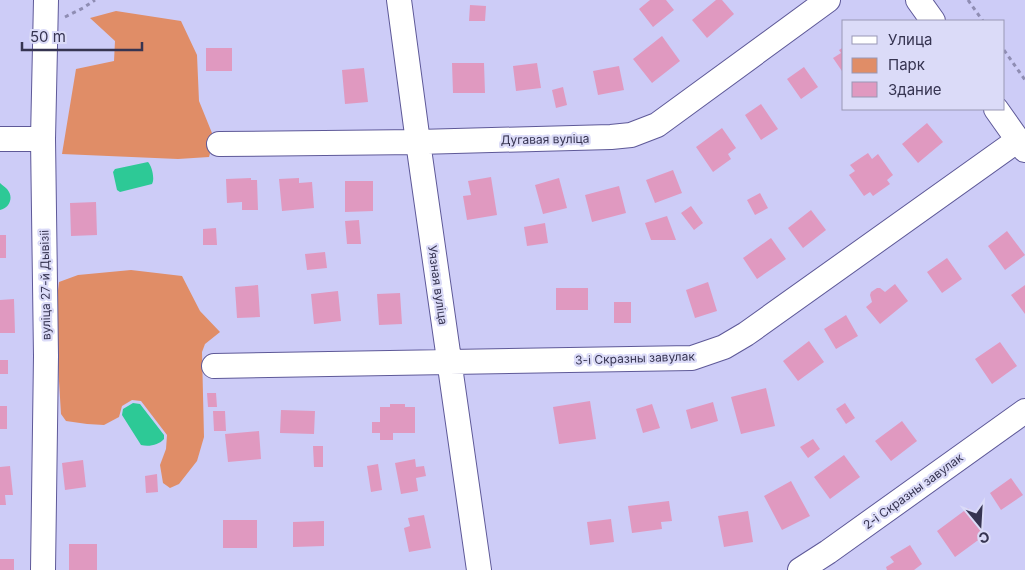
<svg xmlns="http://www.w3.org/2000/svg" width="1025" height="570" viewBox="0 0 1025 570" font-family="Inter,sans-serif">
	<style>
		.green { fill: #e08d67 }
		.water { fill: #2dc996 }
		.building { fill: #e099c0 }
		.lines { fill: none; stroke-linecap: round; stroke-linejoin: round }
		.minor-casing { stroke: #5e5998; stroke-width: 26 }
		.path { stroke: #8f8db3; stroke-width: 3; stroke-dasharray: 4 4; stroke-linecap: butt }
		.minor { stroke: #fff; stroke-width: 24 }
		.labels { text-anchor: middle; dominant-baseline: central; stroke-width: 4.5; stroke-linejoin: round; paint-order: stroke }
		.street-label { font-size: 12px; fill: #363451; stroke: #dbdbf8 }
	</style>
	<rect width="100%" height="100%" fill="#cdccf7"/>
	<path class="green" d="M 116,11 L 181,21 L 197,55 L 199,101 L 214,138 L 209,157 L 178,159 L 62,154 L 76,69 L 114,61 L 115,41 L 90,18 Z
		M 131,270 L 182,276 L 200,311 L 220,332 L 205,344 L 202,352 L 204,437 L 197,461 L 179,484 L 170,488 L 163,483 L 160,465 L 166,449 L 167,435 L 141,401 L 132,400 L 122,406 L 119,417 L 104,425 L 87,424 L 66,421 L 61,414 L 55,316 L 59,282 L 78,275 Z"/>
	<path class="water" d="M 148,162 C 152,166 155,179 152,184 L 120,192 L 117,190 L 113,172 L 115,169 Z
		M 0,183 C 2,185 5,187 7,189 C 14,197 10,208 0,210 Z
		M 133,403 L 140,404 L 164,435 L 164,439 C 159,445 149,447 141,445 L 122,415 L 123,409 Z"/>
	<path class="building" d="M 650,0 L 666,0 L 674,10 L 653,27 L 639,9 Z
		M 716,0 L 722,0 L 734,14 L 707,38 L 692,20 Z
		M 470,5 L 486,6 L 485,21 L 469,21 Z
		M 662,36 L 680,61 L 652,83 L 633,59 Z
		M 844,47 L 844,74 L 833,58 L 841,53 L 839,50 Z
		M 206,48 L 232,48 L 232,71 L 206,71 Z
		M 452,63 L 484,63 L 485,93 L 453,93 Z
		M 537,63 L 541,88 L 516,91 L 513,66 Z
		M 619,66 L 624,90 L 598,95 L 593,71 Z
		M 804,67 L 818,87 L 801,99 L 787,79 Z
		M 364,68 L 368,102 L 345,104 L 342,70 Z
		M 563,87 L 567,105 L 556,108 L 552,90 Z
		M 761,104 L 778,129 L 761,140 L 745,115 Z
		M 927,123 L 943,142 L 918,163 L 902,144 Z
		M 722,128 L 736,148 L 728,154 L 731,159 L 713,172 L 696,147 Z
		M 868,153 L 872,159 L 878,154 L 893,175 L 887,180 L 890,184 L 873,196 L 870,192 L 864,196 L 849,175 L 855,171 L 850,165 Z
		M 673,170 L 682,193 L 655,203 L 646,180 Z
		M 491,177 L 497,215 L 467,220 L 463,196 L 471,195 L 468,181 Z
		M 251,178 L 251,180 L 257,180 L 258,210 L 242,210 L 242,202 L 227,203 L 226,179 Z
		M 299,178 L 299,183 L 312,182 L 314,208 L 282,211 L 279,179 Z
		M 559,178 L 567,208 L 543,214 L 535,185 Z
		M 345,181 L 373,181 L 373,211 L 345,212 Z
		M 619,186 L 626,213 L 592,222 L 585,195 Z
		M 760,193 L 768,208 L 755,215 L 747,200 Z
		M 96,202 L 97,235 L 71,236 L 70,203 Z
		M 691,206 L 703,223 L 694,230 L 681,213 Z
		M 811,210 L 826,230 L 803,248 L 788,228 Z
		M 667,216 L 676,240 L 651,240 L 645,223 Z
		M 359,220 L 361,244 L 347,244 L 345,221 Z
		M 545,223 L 548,243 L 527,246 L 524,227 Z
		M 216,228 L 217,245 L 203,245 L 203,229 Z
		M 1007,231 L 1025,255 L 1005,270 L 988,246 Z
		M 0,235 L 6,235 L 6,258 L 0,258 Z
		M 771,238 L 786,259 L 757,279 L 743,258 Z
		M 325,252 L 327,268 L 307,270 L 305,254 Z
		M 947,258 L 962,279 L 942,293 L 927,272 Z
		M 708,282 L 717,311 L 695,318 L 686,290 Z
		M 895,284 L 908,301 L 880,324 L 866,307 L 872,302 L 870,295 L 871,292 L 877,288 L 880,288 L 885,292 Z
		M 258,285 L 260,317 L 237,318 L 235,287 Z
		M 1025,285 L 1025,314 L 1011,295 Z
		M 556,288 L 588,288 L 588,310 L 556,310 Z
		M 338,291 L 341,321 L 314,324 L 311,294 Z
		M 400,293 L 402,324 L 379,325 L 377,294 Z
		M 14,299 L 15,333 L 0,333 L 0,300 Z
		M 614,302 L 631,302 L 631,323 L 614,323 Z
		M 846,315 L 858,336 L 836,349 L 824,329 Z
		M 809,341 L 824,362 L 798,381 L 783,361 Z
		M 1000,342 L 1017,366 L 992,384 L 975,359 Z
		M 0,360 L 8,360 L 8,374 L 0,374 Z
		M 766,388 L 775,426 L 741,434 L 731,397 Z
		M 207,393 L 216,393 L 217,407 L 208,407 Z
		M 590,401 L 596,439 L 559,444 L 553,407 Z
		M 713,402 L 718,421 L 691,429 L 686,410 Z
		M 845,403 L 855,418 L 846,424 L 836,409 Z
		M 390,404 L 405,404 L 405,407 L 415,407 L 415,433 L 393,433 L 393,440 L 380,440 L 380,433 L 372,433 L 372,422 L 380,422 L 380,407 L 390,407 Z
		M 652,404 L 660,428 L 643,433 L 636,409 Z
		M 0,406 L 7,406 L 7,429 L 0,429 Z
		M 281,410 L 315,411 L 314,434 L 280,433 Z
		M 213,411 L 225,411 L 226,431 L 214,431 Z
		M 902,421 L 917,441 L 891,461 L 875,441 Z
		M 259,431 L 261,459 L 228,462 L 225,434 Z
		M 813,439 L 820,449 L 808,458 L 800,447 Z
		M 313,446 L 323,446 L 323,467 L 314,467 Z
		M 844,455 L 860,477 L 830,499 L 814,477 Z
		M 415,459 L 416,467 L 424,466 L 426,476 L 416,478 L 418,491 L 401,494 L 395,463 Z
		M 83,460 L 86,487 L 65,490 L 62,463 Z
		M 378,464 L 382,490 L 371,492 L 367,466 Z
		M 10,466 L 13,495 L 5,495 L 6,505 L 0,505 L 0,467 Z
		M 157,474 L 158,492 L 146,493 L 145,476 Z
		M 1011,478 L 1023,495 L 1001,510 L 990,493 Z
		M 791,481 L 810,516 L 782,530 L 764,496 Z
		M 669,501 L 672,521 L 661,522 L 662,529 L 632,533 L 628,506 Z
		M 968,508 L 983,530 L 978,534 L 981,538 L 955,557 L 937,531 Z
		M 748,511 L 753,542 L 724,547 L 718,516 Z
		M 424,515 L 431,548 L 409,552 L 404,528 L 410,526 L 408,518 Z
		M 611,519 L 614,542 L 590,545 L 587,522 Z
		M 223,520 L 257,520 L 257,548 L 223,548 Z
		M 324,521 L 324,546 L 293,547 L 293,522 Z
		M 69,544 L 97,544 L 97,570 L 69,570 Z
		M 910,545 L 922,564 L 914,570 L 887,570 L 886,567 L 894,562 L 890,557 Z
		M 0,559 L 14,559 L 14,570 L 0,570 Z"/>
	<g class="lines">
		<defs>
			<path id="minor" d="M 399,0 L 418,142 L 479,570
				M 918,0 L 933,21
				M 996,109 L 1025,150
				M 0,139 L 43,139
				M 219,144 L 418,142 L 611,137 L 631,135 L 657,125 L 828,0
				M 214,366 L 692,358 L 724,347 L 746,334 L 1018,140
				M 43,570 L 46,356 L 43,139 L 46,0
				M 800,570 L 828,552 L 1025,411"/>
		</defs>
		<use href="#minor" class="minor-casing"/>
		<path class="path" d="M 968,0 L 983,21
			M 65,17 L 83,8 L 95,0
			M 1004,50 L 1025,80"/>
		<use href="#minor" class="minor"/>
	</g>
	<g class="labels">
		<g class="street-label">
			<text transform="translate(545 139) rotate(-1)">Дугавая вуліца</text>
			<text transform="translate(45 285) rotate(-91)">вуліца 27-й Дывізіі</text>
			<text transform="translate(438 285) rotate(82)">Уязная вуліца</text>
			<text transform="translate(635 358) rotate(-2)">3-і Скразны завулак</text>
			<text transform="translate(913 491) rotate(-36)">2-і Скразны завулак</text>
		</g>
	</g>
	<rect x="842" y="20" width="162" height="90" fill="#dbdbf8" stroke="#9998b5"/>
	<rect x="852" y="36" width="25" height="8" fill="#ffffff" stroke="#9998b5"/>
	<text x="888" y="45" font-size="15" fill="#363451">Улица</text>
	<rect x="852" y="58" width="25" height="15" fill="#e08d67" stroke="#9998b5"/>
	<text x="888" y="70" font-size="15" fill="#363451">Парк</text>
	<rect x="852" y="82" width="25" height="15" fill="#e099c0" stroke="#9998b5"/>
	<text x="888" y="95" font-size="15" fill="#363451">Здание</text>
	<g transform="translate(980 525) rotate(162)" stroke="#dbdbf8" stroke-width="4" paint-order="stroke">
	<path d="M0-4L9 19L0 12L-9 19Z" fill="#363451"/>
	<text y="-8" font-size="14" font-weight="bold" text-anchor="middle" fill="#363451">С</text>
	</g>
	<path d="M22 42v8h120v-8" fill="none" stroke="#363451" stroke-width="2.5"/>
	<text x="30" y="42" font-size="15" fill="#363451" stroke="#dbdbf8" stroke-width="4" paint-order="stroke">50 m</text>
</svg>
